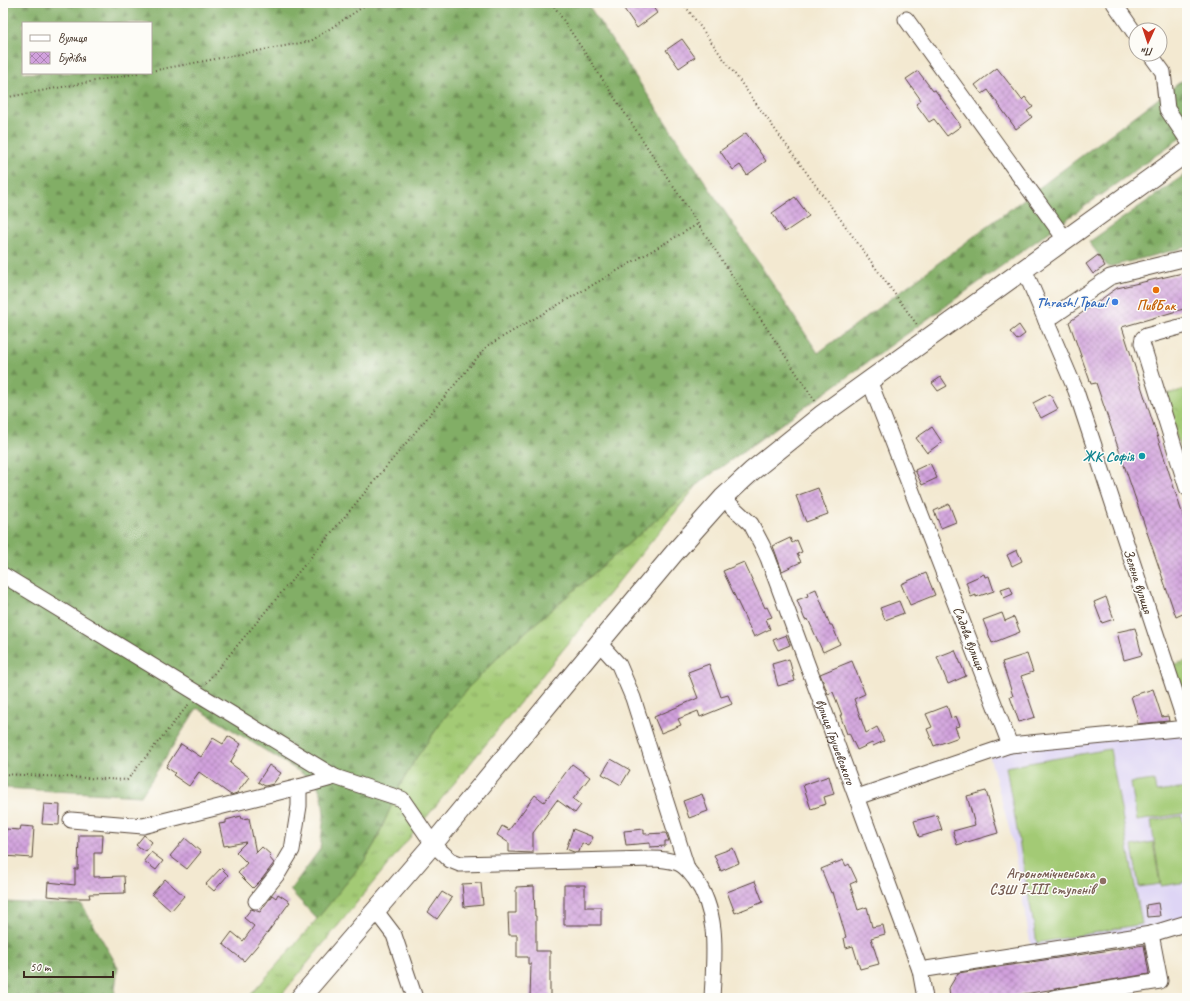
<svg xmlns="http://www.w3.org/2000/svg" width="1190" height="1001" viewBox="0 0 1190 1001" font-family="Caveat,sans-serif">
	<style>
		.built { fill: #ded5f5 }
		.grass { fill: url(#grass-tufts); stroke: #6f7a4a }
		.forest { fill: url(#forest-firs); stroke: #5e6c42; fill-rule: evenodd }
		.park { fill: url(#park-crowns); stroke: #6f7a4a }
		.pitch { fill: #a3ca75; stroke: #6f7a4a }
		.building { fill: url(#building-cross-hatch) }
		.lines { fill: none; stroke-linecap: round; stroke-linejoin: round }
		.minor-casing { stroke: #574739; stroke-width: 17 }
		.major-casing { stroke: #574739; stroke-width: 21 }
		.path { stroke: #574739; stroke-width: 2; stroke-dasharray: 1 3; stroke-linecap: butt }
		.minor { stroke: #fff; stroke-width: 15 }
		.major { stroke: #fff; stroke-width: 19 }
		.food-dot { fill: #e8710a; stroke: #fdfcf7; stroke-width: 1.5 }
		.shop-dot { fill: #3f7fe0; stroke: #fdfcf7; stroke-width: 1.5 }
		.culture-dot { fill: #0f9aa8; stroke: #fdfcf7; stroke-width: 1.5 }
		.education-dot { fill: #8d6e63; stroke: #fdfcf7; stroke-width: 1.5 }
		.labels { text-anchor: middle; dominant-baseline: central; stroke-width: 3; stroke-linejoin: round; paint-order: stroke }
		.shop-label { font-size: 14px; font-weight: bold; fill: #366cbe; stroke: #fdfcf7; text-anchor: end }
		.food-label { font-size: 14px; font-weight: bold; fill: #c56008; stroke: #fdfcf7 }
		.culture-label { font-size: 14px; font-weight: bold; fill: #0d838f; stroke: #fdfcf7; text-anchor: end }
		.street-label { font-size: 14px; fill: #3b2a1e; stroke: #fdfcf7 }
		.education-label { font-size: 14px; font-weight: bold; fill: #785e54; stroke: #fdfcf7; text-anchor: end }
	</style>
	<defs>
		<pattern id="grass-tufts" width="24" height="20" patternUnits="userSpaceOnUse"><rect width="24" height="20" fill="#a3ca75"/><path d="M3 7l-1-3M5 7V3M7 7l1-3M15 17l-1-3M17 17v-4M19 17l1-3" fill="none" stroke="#86a45f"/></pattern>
		<pattern id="forest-firs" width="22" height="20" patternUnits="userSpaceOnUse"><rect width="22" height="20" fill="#82ae66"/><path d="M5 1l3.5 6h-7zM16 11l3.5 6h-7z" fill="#6c8e53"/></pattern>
		<pattern id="park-crowns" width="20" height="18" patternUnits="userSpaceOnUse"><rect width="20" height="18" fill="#a3ca75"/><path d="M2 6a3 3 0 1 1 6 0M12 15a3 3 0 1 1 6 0" fill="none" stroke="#86a45f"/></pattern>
		<pattern id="building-cross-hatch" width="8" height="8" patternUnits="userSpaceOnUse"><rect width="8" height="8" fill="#d1a1dd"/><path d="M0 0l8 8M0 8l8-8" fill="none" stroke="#ab83b3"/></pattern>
	</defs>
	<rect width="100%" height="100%" fill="#fdfcf7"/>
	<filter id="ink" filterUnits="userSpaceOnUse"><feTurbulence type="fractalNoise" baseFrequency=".025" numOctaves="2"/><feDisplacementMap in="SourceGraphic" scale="8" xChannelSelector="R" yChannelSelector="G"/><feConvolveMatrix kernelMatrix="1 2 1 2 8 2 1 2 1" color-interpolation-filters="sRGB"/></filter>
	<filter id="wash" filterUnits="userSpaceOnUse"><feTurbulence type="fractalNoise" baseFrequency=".012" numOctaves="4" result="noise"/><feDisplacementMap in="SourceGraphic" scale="16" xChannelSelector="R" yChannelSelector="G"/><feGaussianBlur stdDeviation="0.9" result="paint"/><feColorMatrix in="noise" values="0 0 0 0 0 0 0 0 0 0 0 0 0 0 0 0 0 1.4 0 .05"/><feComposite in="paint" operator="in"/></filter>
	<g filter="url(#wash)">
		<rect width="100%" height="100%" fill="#f3e9d1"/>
		<path class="built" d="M 1187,728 L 1187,923 L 1032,953 L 1012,839 L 990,758 L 1010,745 Z"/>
		<path class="grass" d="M 699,483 L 279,998 L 248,998 L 317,919 L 365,860 L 375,843 L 400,786 L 414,761 L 448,713 L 467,689 L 508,647 Z
			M 1187,661 L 1187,728 L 1166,666 Z"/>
		<path class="forest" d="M 3,3 L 587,3 L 818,353 L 1187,77 L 1187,133 L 699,483 L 508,647 L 467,689 L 448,713 L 414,761 L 400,786 L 375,843 L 365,860 L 317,919 L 290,890 L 320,849 L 324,815 L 322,796 L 316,782 L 197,708 L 141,796 L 3,788 ZM 23,23 L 151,23 L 151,73 L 23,73 Z
			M 1187,173 L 1187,247 L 1108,267 L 1089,242 Z
			M 3,902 L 82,905 L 118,967 L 114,998 L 3,998 Z"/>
		<path class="park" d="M 1187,389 L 1187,470 L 1163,395 Z"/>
		<path class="pitch" d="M 1110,749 L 1142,924 L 1037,943 L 1006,767 Z
			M 1154,780 L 1156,792 L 1187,788 L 1187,813 L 1137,821 L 1131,783 Z
			M 1182,816 L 1187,847 L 1187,882 L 1161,886 L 1151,821 Z
			M 1153,842 L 1160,884 L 1139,887 L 1132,846 Z"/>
		<g id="blocks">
			<path class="building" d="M 620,3 L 650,3 L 657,13 L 637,28 Z
				M 682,39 L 695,57 L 679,68 L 666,50 Z
				M 997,68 L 1022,100 L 1025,97 L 1033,107 L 1027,111 L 1032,117 L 1016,129 L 988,90 L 982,94 L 975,85 Z
				M 918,71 L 933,91 L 935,90 L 961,126 L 947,136 L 934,119 L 929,122 L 916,104 L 921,100 L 906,79 Z
				M 746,133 L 766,161 L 747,175 L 740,165 L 733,170 L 720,151 Z
				M 795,197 L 809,216 L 785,232 L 772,213 Z
				M 1098,255 L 1105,266 L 1093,274 L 1086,264 Z
				M 1187,272 L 1187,308 L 1122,327 L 1187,528 L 1187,612 L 1176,617 L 1096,383 L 1091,384 L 1069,322 L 1117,288 Z
				M 1019,325 L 1025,334 L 1017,340 L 1010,332 Z
				M 941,377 L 947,386 L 938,391 L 932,383 Z
				M 1050,394 L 1058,409 L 1041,418 L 1033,403 Z
				M 932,427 L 942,442 L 927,453 L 916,438 Z
				M 930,463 L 937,478 L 922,485 L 915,470 Z
				M 818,488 L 828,514 L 806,522 L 796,496 Z
				M 949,504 L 956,522 L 941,528 L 934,511 Z
				M 790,538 L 792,543 L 797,540 L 802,552 L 797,554 L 801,562 L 782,571 L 773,546 Z
				M 1017,550 L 1022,561 L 1012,566 L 1007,555 Z
				M 744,562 L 765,608 L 767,607 L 772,617 L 766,619 L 770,629 L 754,637 L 723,571 Z
				M 926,573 L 935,595 L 910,605 L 901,584 Z
				M 984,574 L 985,577 L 989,576 L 994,591 L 976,597 L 976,595 L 971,597 L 966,582 Z
				M 1010,586 L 1013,594 L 1004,598 L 1001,589 Z
				M 816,589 L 830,625 L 832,625 L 840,644 L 823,652 L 808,619 L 805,620 L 797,600 L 808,596 L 807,593 Z
				M 1106,597 L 1114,619 L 1102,623 L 1094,602 Z
				M 899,601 L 904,613 L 885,620 L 880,608 Z
				M 1002,613 L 1005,621 L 1014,617 L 1020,632 L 992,643 L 983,620 Z
				M 1135,628 L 1142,655 L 1124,660 L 1117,632 Z
				M 786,635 L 790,645 L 778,650 L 773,640 Z
				M 955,650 L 966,676 L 948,684 L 937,657 Z
				M 1027,654 L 1033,672 L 1021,676 L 1035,717 L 1019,722 L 1010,697 L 1013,696 L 1002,662 Z
				M 789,659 L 795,681 L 778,686 L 772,664 Z
				M 852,661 L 865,694 L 854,699 L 866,733 L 877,727 L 884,741 L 873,746 L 872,743 L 857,750 L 849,733 L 847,734 L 840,715 L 842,715 L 833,692 L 828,694 L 820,674 Z
				M 709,664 L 721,697 L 728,695 L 732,704 L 700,717 L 698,711 L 678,719 L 681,725 L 661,733 L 654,717 L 698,698 L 688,672 Z
				M 1153,689 L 1162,717 L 1168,716 L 1169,721 L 1137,724 L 1137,720 L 1138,719 L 1131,696 Z
				M 947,706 L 951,718 L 956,716 L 960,726 L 955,727 L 959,737 L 934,746 L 927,729 L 932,727 L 926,714 Z
				M 228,736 L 241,744 L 230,763 L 249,777 L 237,793 L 231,795 L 199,772 L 189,786 L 173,775 L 175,773 L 166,767 L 181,744 L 201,757 L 213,738 L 223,744 Z
				M 611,759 L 630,770 L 621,785 L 602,774 Z
				M 572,764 L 590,777 L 573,799 L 581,805 L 575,813 L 557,800 L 533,833 L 533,853 L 509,852 L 509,843 L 497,835 L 502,826 L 509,830 L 535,795 L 544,802 Z
				M 269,765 L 281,773 L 273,784 L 265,786 L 258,782 Z
				M 829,776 L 834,794 L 824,797 L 826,804 L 811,809 L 803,785 Z
				M 986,791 L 998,833 L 957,845 L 953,831 L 975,825 L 967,796 Z
				M 702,794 L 708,811 L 689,818 L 683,801 Z
				M 44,804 L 60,805 L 59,825 L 42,824 Z
				M 937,815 L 942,830 L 919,837 L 914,821 Z
				M 241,816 L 242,819 L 249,818 L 256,853 L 262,847 L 271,855 L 269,857 L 274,863 L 262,879 L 253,888 L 238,873 L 247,863 L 236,852 L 246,842 L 224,846 L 219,824 L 226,823 L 226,820 Z
				M 21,826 L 34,827 L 32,858 L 4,856 L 6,829 L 20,830 Z
				M 573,829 L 593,837 L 589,846 L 582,843 L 579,852 L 574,852 L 566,849 Z
				M 644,829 L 644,834 L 666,833 L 669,841 L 665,841 L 665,846 L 650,847 L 650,843 L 626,845 L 624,831 Z
				M 79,835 L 103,835 L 102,853 L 94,853 L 94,877 L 124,876 L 125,893 L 89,894 L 90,898 L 71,898 L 47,896 L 48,882 L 75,885 L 75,869 L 78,869 Z
				M 144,835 L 152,842 L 145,851 L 136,845 Z
				M 185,838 L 201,852 L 187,869 L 170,856 Z
				M 733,848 L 739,863 L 721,871 L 714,855 Z
				M 151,852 L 163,861 L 156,870 L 144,861 Z
				M 843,860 L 846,866 L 849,864 L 857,881 L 850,884 L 858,910 L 867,907 L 872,927 L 883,925 L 885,934 L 871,938 L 879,964 L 860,969 L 853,946 L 846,948 L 844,938 L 846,937 L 833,892 L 831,893 L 821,869 Z
				M 221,868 L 228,875 L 214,891 L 206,884 Z
				M 165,879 L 184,896 L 171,911 L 152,894 Z
				M 755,881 L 763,902 L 735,913 L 727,892 Z
				M 481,883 L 483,905 L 464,907 L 462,884 Z
				M 564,885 L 585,885 L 585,907 L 601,907 L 601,925 L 564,925 Z
				M 534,886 L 535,916 L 536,916 L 536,951 L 550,951 L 550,998 L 530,998 L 531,964 L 528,964 L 528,957 L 517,957 L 517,935 L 509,935 L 508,913 L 516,913 L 516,887 Z
				M 442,892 L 452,898 L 437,919 L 428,912 Z
				M 278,894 L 290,902 L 262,940 L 244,961 L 223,944 L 232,932 L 243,941 L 254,926 L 244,918 L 251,909 L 260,912 L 272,895 L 276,898 Z
				M 1158,903 L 1160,916 L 1147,917 L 1146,905 Z
				M 1144,945 L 1149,974 L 999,998 L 950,998 L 949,988 L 958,973 Z"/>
		</g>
	</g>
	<g filter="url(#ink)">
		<use href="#blocks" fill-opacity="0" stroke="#574739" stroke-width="1"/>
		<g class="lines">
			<defs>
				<g id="minor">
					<path d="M 1114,3 L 1136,35"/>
					<path d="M 906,19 L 1065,239"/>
					<path d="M 1150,54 L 1163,72 L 1167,109 L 1187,139"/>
					<path d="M 1046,321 L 1110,277 L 1187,258"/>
					<path d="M 1187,325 L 1146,336 L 1143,338 L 1142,343 L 1187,488"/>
					<path id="s1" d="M 723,498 L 751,524 L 762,545 L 768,558 L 920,970 L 925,998"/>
					<path d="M 3,575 L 335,777"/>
					<path d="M 599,643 L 619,665 L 633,698 L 687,868"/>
					<path d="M 1010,745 L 1187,728 L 1076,391 L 1024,269"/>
					<path d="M 857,797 L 1010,745 L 869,380"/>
					<path d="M 71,820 L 143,826 L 299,787 L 335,777 L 402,799 L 433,844 L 450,860 L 460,864 L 651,859 C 660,859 669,860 678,863 C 686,866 690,873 695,879 C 720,914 714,957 712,998"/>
					<path d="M 256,901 L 279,872 L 292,850 L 299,806 L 299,787"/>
					<path d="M 375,910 L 394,935 L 415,998"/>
					<path d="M 920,970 L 1151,934 L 1187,923"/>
					<path d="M 1053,998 L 1160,981 L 1151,934"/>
				</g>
				<path id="major" d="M 300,998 L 433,844 L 599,643 L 675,552 L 723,498 L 752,471 L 823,414 L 1187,152"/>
			</defs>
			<use href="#minor" class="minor-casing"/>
			<use href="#major" class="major-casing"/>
			<path class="path" d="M 552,3 L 815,401
				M 683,3 L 918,326
				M 151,71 L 311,41 L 369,3
				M 3,98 L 138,73
				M 206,683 L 487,346 L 698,224
				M 3,774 L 127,780 L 189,704"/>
			<use href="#minor" class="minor"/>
			<use href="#major" class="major"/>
		</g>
	</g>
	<circle class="food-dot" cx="1156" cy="290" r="4"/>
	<circle class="shop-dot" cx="1115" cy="302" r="4"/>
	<circle class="culture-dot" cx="1142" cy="456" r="4"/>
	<circle class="education-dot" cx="1103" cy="881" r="4"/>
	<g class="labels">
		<g class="shop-label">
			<text x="1107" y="302">Thrash! Траш!</text>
		</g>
		<g class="food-label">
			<text x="1156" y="305">ПивБак</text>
		</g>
		<g class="culture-label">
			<text x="1134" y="456">ЖК Софія</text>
		</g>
		<g class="street-label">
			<text transform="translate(1138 581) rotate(72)">Зелена вулиця</text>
			<text transform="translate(969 638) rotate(69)">Садова вулиця</text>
			<text stroke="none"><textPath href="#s1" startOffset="272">вулиця Грушевського</textPath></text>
		</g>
		<g class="education-label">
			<text x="1095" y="873">Агрономічненська<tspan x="1095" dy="16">СЗШ І-ІІІ ступенів</tspan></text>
		</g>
	</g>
	<rect width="1190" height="1001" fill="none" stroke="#fdfcf7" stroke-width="16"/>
	<rect x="22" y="22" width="130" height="52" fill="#fdfcf7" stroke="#afa8a0"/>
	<rect x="30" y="35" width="20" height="6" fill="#ffffff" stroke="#afa8a0"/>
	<text x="58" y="42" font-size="12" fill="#3b2a1e">Вулиця</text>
	<rect x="30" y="52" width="20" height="12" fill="url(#building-cross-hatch)" stroke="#afa8a0"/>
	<text x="58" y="62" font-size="12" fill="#3b2a1e">Будівля</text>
	<g transform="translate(1148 42) rotate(183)"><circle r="19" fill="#fdfcf7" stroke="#afa8a0"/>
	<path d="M0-3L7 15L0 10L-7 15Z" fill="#c8321e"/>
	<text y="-6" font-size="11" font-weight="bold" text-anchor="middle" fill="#3b2a1e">Пн</text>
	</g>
	<path d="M24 971v6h89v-6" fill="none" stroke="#3b2a1e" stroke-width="2"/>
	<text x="30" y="971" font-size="12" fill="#3b2a1e" stroke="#fdfcf7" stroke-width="3" paint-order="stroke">50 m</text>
</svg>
